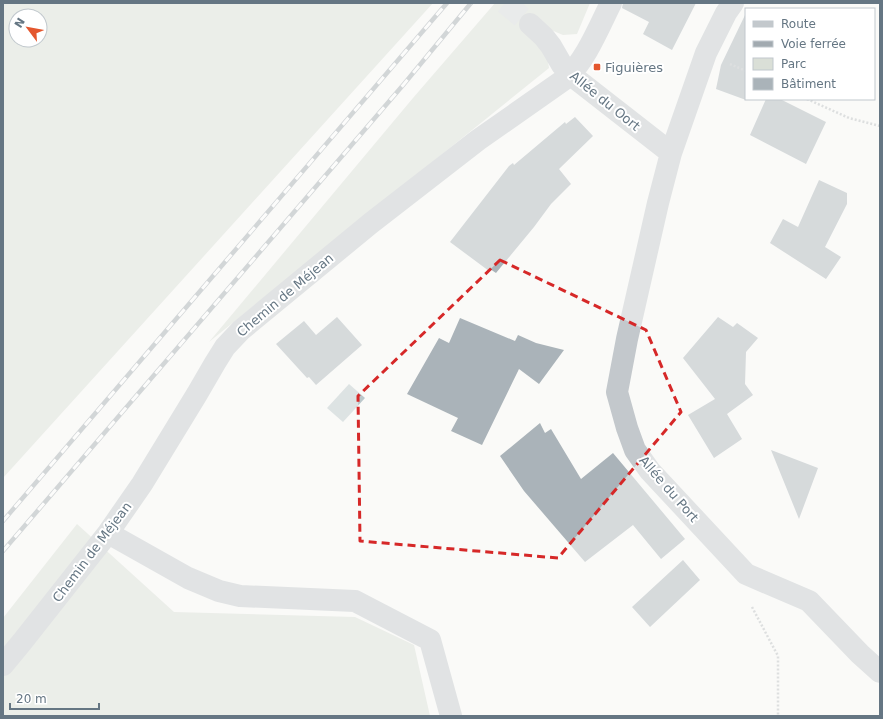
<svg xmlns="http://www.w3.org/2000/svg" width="883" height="719" viewBox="0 0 883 719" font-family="'DejaVu Sans',sans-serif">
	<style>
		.green { fill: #dadfd7; fill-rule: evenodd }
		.water { fill: #bbc7cb }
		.building { fill: #aab3b9 }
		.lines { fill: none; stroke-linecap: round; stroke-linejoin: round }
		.minor-tunnel { stroke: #d5d9db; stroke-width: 22; stroke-dasharray: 22 11; stroke-linecap: butt }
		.path { stroke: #bbbfc2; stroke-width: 2.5; stroke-dasharray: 2 2; stroke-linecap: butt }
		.minor { stroke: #c3c8cc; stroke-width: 22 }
		.rail-casing { stroke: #a2aab0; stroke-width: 4.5 }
		.rail { stroke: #fff; stroke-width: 3; stroke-dasharray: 9; stroke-linecap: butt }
		.marked { fill: none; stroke: #d62828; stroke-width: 3; stroke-dasharray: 8 5; stroke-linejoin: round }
		.poi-dot { fill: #e4572e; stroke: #fff; stroke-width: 1.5 }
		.labels { text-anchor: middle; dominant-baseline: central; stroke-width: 4; stroke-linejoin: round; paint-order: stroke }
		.poi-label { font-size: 13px; fill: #657683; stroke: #fff; text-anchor: start }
		.street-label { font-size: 13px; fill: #657683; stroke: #fff }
	</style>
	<rect width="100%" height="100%" fill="#fafaf8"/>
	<path class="green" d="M 3,3 L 433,3 L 3,478 ZM 16,16 L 40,16 L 40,40 L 16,40 Z
		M 495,3 L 590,3 L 577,34 L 563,35 L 551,30 L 547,55 L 549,68 L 209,342 L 413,98 Z
		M 77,524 L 174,612 L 355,617 L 414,645 L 430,716 L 3,716 L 3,618 Z"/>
	<path class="water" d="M 349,384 L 365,398 L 343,422 L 327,408 Z"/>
	<path class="building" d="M 623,3 L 696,3 L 672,50 L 643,34 L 649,22 L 622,8 Z
		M 746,13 L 746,100 L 716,89 L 721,65 Z
		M 766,99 L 780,99 L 826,122 L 806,164 L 750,135 Z
		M 575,117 L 593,136 L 559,169 L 571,184 L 551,204 L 534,227 L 496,273 L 490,269 L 489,271 L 450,242 L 509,166 L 513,163 L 514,165 L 565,122 L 566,124 Z
		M 819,180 L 847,193 L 847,204 L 825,247 L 841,257 L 826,279 L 770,243 L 783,219 L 798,227 Z
		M 337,317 L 362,345 L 316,385 L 309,377 L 307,378 L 276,344 L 304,321 L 316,335 Z
		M 718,317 L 733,327 L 737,323 L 758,338 L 746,352 L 745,384 L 753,395 L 727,414 L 742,439 L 714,458 L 688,415 L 715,399 L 683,358 Z
		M 460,318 L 515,341 L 518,335 L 536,343 L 564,350 L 539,384 L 519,369 L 482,445 L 451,431 L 458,418 L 407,394 L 439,338 L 449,343 Z
		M 540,423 L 545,433 L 551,429 L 581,479 L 613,453 L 685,539 L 661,559 L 633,525 L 585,562 L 524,491 L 500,456 Z
		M 771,450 L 818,468 L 799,519 Z
		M 683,560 L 700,580 L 650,627 L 632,607 Z"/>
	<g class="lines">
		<path class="minor-tunnel" d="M 505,3 L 530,24"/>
		<path class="path" d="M 730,64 L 746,71
			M 807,99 L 849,118 L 880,126
			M 752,607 L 778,656 L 778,716"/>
		<path class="minor" d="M 733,3 L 726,13 L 706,53 L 671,153 L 658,203 L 627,339 L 617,392 L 627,428 L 635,450 L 650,471 L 746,574 L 809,601 L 860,654 L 880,672
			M 530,24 L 544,37 L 551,46 L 562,65 L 571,75 L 671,153
			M 108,533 L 188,578 L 219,591 L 240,596 L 355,601 L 430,640 L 451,716
			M 3,665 L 22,642 L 108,533 L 142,484 L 197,394 L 215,363 L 225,347 L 241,330 L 371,223 L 478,140 L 565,79 C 585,62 599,27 611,3"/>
		<defs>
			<path id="rail" d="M 3,521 L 447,3
				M 3,551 L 404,84 L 471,3"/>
		</defs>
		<use href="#rail" class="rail-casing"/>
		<use href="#rail" class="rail"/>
	</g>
	<path d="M0 0H883V719H0ZM 500,260 L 646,330 L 681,412 L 558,558 L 360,541 L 358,396 Z" fill="#fafaf8" fill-opacity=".55" fill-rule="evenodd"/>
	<path class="marked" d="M 500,260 L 646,330 L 681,412 L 558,558 L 360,541 L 358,396 Z"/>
	<rect class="poi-dot" x="593" y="63" width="8" height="8" rx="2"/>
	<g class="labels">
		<g class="poi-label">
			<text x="605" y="67">Figuières</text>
		</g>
		<g class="street-label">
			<text transform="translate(605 101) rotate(39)">Allée du Oort</text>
			<text transform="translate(285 295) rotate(-40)">Chemin de Méjean</text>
			<text transform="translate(669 489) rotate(49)">Allée du Port</text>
			<text transform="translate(92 552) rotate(-53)">Chemin de Méjean</text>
		</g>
	</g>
	<rect width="883" height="719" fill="none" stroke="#657683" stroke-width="8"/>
	<rect x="745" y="8" width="130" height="92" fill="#ffffff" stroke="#c1c8cd"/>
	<rect x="753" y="21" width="20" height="6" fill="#c3c8cc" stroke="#c1c8cd"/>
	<text x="781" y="28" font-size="12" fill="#657683">Route</text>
	<rect x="753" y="41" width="20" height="6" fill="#a2aab0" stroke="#c1c8cd"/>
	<text x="781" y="48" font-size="12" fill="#657683">Voie ferrée</text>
	<rect x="753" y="58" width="20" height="12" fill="#dadfd7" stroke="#c1c8cd"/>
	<text x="781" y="68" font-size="12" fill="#657683">Parc</text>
	<rect x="753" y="78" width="20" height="12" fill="#aab3b9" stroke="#c1c8cd"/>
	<text x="781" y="88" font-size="12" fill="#657683">Bâtiment</text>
	<g transform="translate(28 28) rotate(302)"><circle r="19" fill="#ffffff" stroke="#c1c8cd"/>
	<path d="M0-3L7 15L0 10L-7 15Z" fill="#e4572e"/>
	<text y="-6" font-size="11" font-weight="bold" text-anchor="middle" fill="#657683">N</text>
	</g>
	<path d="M10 703v6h89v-6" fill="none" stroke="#657683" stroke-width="2"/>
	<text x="16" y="703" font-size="12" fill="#657683" stroke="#ffffff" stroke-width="3" paint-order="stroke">20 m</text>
</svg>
